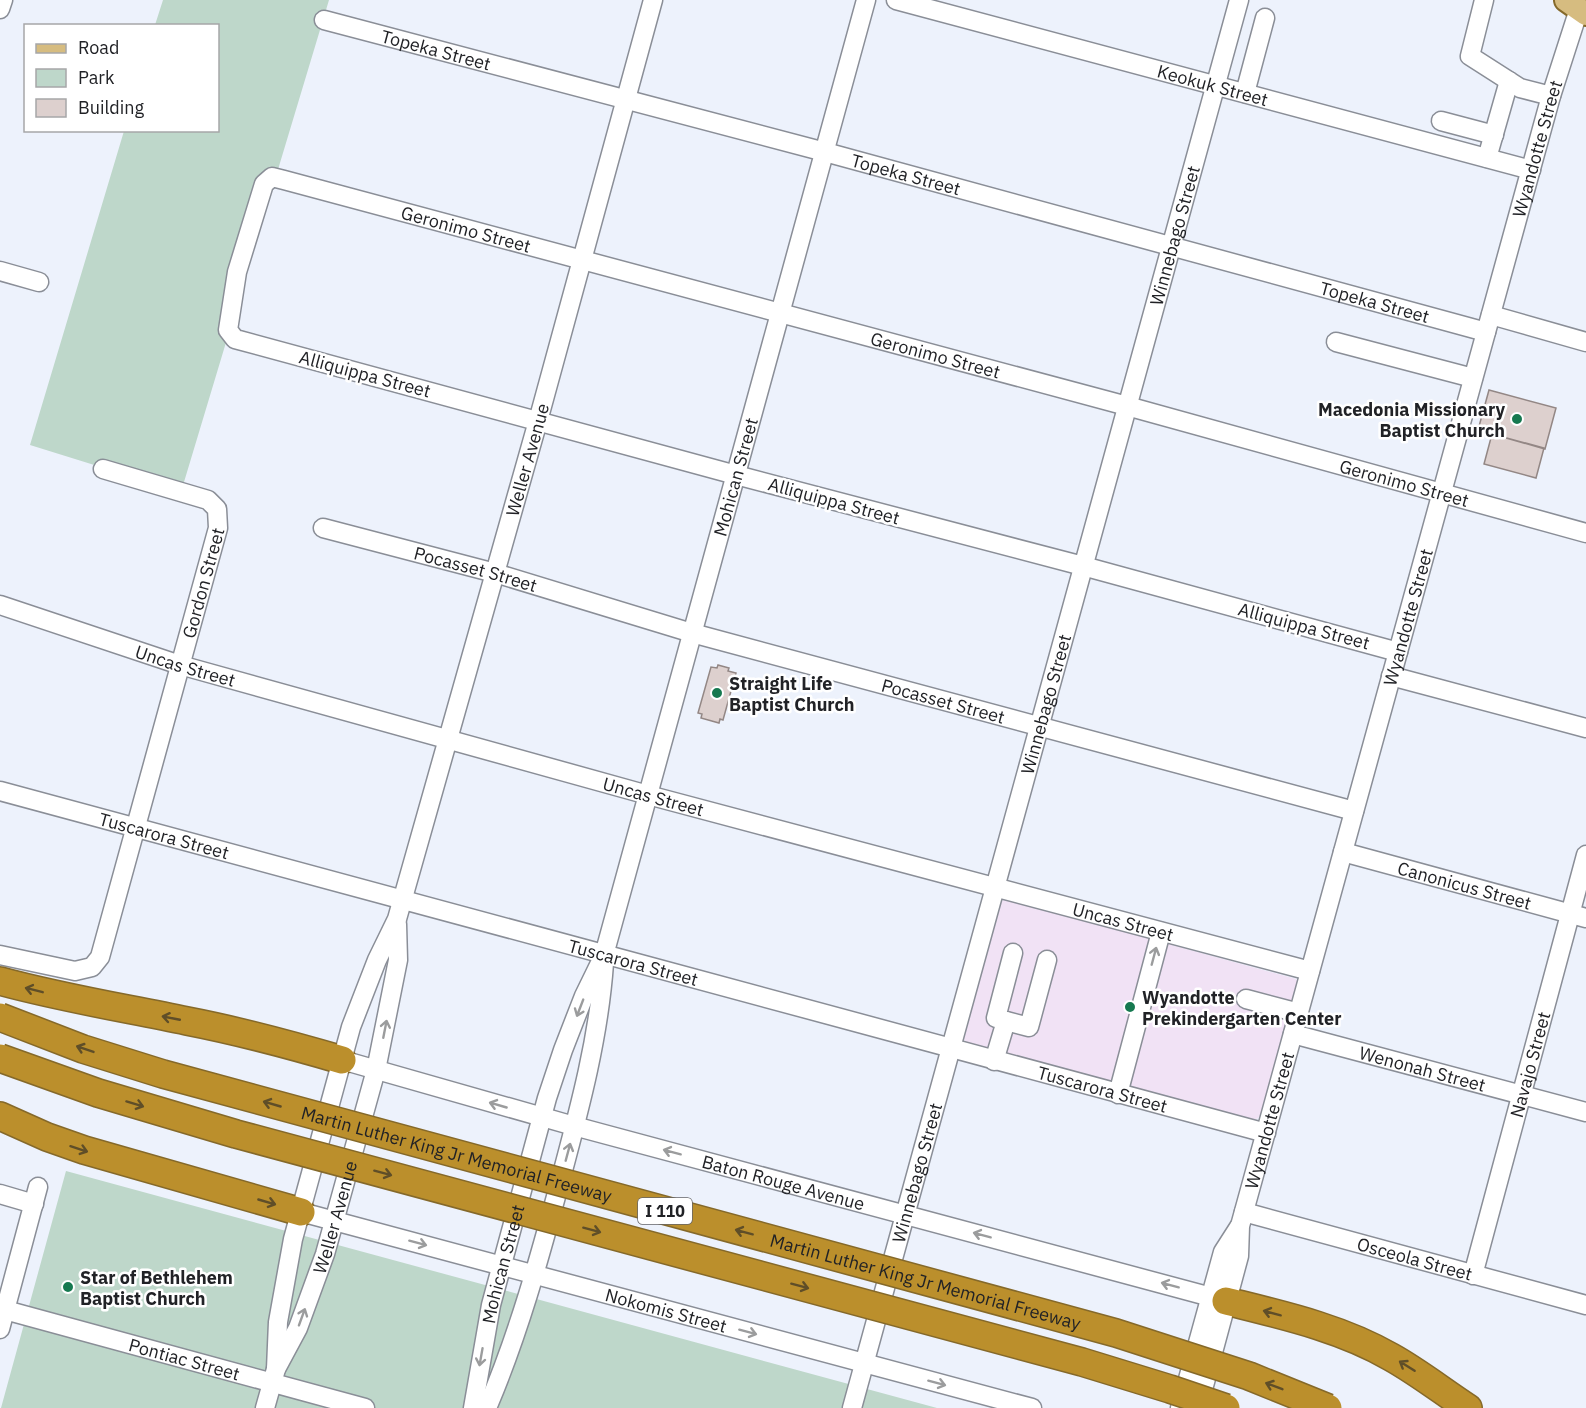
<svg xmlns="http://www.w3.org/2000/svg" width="1586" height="1408" viewBox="0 0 1586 1408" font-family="'IBM Plex Sans',sans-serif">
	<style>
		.education { fill: #f1e2f5 }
		.green { fill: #bed7ca }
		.building { fill: #ddd0ce; stroke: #938785; stroke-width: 1.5 }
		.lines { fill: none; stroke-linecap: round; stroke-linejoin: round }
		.minor-casing { stroke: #8a8e97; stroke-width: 21 }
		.major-casing { stroke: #85692a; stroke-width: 26 }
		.highway-casing { stroke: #85692a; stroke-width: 30 }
		.minor { stroke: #fff; stroke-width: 18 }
		.major { stroke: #d6bc80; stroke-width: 22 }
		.highway { stroke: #bb8f2c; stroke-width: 27 }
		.highway-bridge-casing { stroke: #85692a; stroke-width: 30; stroke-linecap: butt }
		.highway-bridge { stroke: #bb8f2c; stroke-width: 27 }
		.oneway { stroke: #9b9c9d }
		.oneway2 { stroke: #5f4e28 }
		.poi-dot { fill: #167950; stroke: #fff; stroke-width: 2 }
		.labels { text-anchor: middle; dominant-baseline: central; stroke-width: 5; stroke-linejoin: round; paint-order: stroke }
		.shield { fill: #fff; stroke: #646467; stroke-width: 1.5 }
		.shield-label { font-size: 16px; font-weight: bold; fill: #212226 }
		.street-label { font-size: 18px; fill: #212226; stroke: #fff }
		.poi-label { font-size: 18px; font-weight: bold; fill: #212226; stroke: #fff; text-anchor: start }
	</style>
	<rect width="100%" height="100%" fill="#edf2fc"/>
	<path class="education" d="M 1005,899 L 1296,979 L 1298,983 L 1261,1116 L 1253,1121 L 966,1043 L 962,1035 L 1000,902 Z"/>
	<path class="green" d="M 163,0 L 329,0 L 181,492 L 30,445 L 124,131 L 218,130 L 218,26 L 155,25 Z
		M 66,1171 L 937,1408 L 1,1408 Z"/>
	<path class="building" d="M 1489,390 L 1556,408 L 1545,449 L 1478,430 Z
		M 1492,434 L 1544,448 L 1536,478 L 1484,464 Z
		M 718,665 L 729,668 L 728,671 L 736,673 L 723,720 L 720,719 L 719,723 L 701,718 L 702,714 L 698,713 L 711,667 L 717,668 Z"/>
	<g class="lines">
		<defs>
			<g id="minor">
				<path id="s1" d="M 896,0 L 1531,170"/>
				<path d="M 1484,0 L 1470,56 L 1520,88 L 1551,96"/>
				<path d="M 0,9 L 3,0"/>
				<path id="s2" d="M 324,20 L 825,152 L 1486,332"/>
				<path d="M 1245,93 L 1265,18"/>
				<path d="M 1441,121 L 1494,135"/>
				<path d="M 1487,158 L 1509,81"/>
				<path d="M 0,271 L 39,282"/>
				<path d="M 1491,315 L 1586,342"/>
				<path d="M 1336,342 L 1473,378"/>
				<path id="s3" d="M 323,528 L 495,573 L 692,633 L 1354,811"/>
				<path id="s4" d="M 0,605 L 180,665 L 648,795 L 1310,971"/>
				<path id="s5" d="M 1398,652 L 1083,566 L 736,475 L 235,339 L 228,330 L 237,272 L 264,184 L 272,177 L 284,180 L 1127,406 L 1586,533"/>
				<path d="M 1391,676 L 1586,728"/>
				<path id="s6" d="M 0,791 L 1266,1133"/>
				<path id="s7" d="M 1343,852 L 1586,918"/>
				<path id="s8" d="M 0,955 L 75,971 L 92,967 L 100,957 L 218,528 L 217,509 L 208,500 L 103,469"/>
				<path d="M 1246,999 L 1299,1013"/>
				<path d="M 1006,1021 L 1029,1027 L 1047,960"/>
				<path id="s9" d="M 1293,1034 L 1586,1112"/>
				<path id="s10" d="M 342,1060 L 574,1126 L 1226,1301"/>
				<path d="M 994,1061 L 1006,1021 L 996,1018 L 1013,953"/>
				<path d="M 1118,1094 L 1161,932"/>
				<path d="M 0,1194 L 34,1204"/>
				<path id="s11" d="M 301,1212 L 1032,1408"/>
				<path id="s12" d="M 1244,1212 L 1586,1305"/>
				<path id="s13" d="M 1473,1275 L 1586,855"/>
				<path id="s14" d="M 5,1310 L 365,1408"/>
				<path d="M 0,1329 L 38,1187"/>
				<path id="s15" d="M 276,1369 L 278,1322 L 293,1239 L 351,1027 L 377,960 L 397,919 L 538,421 L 653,0"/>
				<path id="s16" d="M 265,1408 L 276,1369 L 298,1328 L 325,1254 L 376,1070 L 398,960 L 397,924"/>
				<path id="s17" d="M 473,1408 L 491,1305 L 547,1098 L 563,1050 L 584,996 L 604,955 L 866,0"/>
				<path d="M 487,1408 C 519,1333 540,1256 561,1178 C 580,1107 599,1036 604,963"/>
				<path id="s18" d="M 852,1408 L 1239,0"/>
				<path d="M 1180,1408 L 1223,1252 L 1239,1227"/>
				<path id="s19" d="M 1198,1408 L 1239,1256 L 1240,1226 L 1551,96 L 1579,9"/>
			</g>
			<path id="major" d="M 1566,0 L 1586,14"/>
			<path id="highway" d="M 0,981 C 62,998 125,1008 187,1021 C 239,1031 291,1045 342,1060
				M 0,1116 L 47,1137 L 84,1150 L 301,1212
				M 1226,1301 C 1282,1315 1341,1328 1391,1357 C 1418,1372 1442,1391 1468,1408"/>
		</defs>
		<use href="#minor" class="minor-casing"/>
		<use href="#major" class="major-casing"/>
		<use href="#highway" class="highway-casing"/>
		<use href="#minor" class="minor"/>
		<use href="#major" class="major"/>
		<use href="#highway" class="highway"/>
		<defs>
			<g id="highway-bridge">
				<path id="s20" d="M 0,1017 L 83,1049 L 163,1074 L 1116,1333 L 1249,1376 L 1328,1408"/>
				<path d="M 0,1058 L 98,1093 L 236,1134 L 1082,1362 L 1170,1389 L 1226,1408"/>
			</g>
		</defs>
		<use href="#highway-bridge" class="highway-bridge-casing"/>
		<use href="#highway-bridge" class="highway-bridge"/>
	</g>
	<defs><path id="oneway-shaft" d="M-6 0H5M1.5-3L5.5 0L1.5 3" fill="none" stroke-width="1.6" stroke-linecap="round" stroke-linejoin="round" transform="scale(1.5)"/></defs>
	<g class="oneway">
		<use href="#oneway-shaft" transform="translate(1154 956) rotate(-75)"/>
		<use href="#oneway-shaft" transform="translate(580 1008) rotate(111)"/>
		<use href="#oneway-shaft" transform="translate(385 1029) rotate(-79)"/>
		<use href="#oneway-shaft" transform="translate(498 1105) rotate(-164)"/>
		<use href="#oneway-shaft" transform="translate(568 1152) rotate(-75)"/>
		<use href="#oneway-shaft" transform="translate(672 1152) rotate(-165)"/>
		<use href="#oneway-shaft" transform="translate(982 1235) rotate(-165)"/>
		<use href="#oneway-shaft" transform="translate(418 1243) rotate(15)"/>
		<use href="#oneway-shaft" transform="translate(1170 1285) rotate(-165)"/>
		<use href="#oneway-shaft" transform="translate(302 1317) rotate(-70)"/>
		<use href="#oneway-shaft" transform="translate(748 1332) rotate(15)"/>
		<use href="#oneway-shaft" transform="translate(481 1357) rotate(100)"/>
		<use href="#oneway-shaft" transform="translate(937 1383) rotate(15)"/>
	</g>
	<g class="oneway2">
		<use href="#oneway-shaft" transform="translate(34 990) rotate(-166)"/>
		<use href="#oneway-shaft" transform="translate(171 1018) rotate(-169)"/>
		<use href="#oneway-shaft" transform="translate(85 1049) rotate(-161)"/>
		<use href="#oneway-shaft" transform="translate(135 1104) rotate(17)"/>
		<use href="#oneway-shaft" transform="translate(272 1104) rotate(-164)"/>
		<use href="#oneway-shaft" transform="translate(79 1149) rotate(18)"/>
		<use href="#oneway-shaft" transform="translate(383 1173) rotate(15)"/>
		<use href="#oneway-shaft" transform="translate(267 1202) rotate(16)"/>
		<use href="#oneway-shaft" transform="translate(592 1230) rotate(15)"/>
		<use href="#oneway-shaft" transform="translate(744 1232) rotate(-165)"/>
		<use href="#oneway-shaft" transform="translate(800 1286) rotate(15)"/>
		<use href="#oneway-shaft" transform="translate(1272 1313) rotate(-165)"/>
		<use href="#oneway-shaft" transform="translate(1407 1366) rotate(-148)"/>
		<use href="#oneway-shaft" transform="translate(1274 1386) rotate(-159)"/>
	</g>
	<g class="poi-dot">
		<circle cx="1517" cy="419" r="6"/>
		<circle cx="717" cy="693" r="6"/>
		<circle cx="1130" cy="1007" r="6"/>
		<circle cx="68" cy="1287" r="6"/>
	</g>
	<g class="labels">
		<rect class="shield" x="638" y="1198" width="54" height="26" rx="4.5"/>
		<g class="shield-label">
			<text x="665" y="1211">I 110</text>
		</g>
		<g class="street-label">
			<text stroke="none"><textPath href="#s2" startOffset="116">Topeka Street</textPath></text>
			<text stroke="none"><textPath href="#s1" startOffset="328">Keokuk Street</textPath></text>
			<text stroke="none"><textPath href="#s19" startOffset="1305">Wyandotte Street</textPath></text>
			<text stroke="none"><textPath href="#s2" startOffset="602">Topeka Street</textPath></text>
			<text stroke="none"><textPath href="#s5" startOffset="1578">Geronimo Street</textPath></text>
			<text stroke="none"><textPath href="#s18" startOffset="1216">Winnebago Street</textPath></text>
			<text stroke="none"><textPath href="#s2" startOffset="1088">Topeka Street</textPath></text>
			<text stroke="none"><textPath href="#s5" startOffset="2064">Geronimo Street</textPath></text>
			<text transform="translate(365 374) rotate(15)">Alliquippa Street</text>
			<text stroke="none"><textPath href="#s15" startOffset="946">Weller Avenue</textPath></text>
			<text stroke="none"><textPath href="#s17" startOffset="969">Mohican Street</textPath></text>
			<text stroke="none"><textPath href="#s5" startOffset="2550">Geronimo Street</textPath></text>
			<text transform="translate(834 501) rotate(15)">Alliquippa Street</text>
			<text stroke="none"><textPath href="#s3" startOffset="158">Pocasset Street</textPath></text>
			<text stroke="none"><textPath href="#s8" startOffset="495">Gordon Street</textPath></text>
			<text stroke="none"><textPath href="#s19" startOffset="819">Wyandotte Street</textPath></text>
			<text transform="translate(1304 626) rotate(15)">Alliquippa Street</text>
			<text stroke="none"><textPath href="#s4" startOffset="195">Uncas Street</textPath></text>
			<text stroke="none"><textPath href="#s3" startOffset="644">Pocasset Street</textPath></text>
			<text stroke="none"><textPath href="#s18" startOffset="730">Winnebago Street</textPath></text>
			<text stroke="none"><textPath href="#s4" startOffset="681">Uncas Street</textPath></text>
			<text stroke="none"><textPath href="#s6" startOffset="170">Tuscarora Street</textPath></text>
			<text stroke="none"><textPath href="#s7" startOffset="126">Canonicus Street</textPath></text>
			<text stroke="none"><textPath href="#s4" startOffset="1167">Uncas Street</textPath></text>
			<text stroke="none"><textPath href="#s6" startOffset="656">Tuscarora Street</textPath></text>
			<text stroke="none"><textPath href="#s13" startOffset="218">Navajo Street</textPath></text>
			<text stroke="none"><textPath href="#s9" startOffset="134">Wenonah Street</textPath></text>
			<text stroke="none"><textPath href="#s6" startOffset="1142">Tuscarora Street</textPath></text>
			<text stroke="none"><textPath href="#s19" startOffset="297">Wyandotte Street</textPath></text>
			<text stroke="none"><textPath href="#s20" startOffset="477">Martin Luther King Jr Memorial Freeway</textPath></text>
			<text stroke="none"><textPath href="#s18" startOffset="244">Winnebago Street</textPath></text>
			<text stroke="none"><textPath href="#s10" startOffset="458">Baton Rouge Avenue</textPath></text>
			<text stroke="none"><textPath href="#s16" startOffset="204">Weller Avenue</textPath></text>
			<text stroke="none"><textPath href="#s12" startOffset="177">Osceola Street</textPath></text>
			<text stroke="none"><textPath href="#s17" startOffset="147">Mohican Street</textPath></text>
			<text stroke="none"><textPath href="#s20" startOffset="963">Martin Luther King Jr Memorial Freeway</textPath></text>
			<text stroke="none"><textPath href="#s11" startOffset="378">Nokomis Street</textPath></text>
			<text stroke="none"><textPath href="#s14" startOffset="186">Pontiac Street</textPath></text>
		</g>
		<g class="poi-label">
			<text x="1505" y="409" text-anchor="end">Macedonia Missionary<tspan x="1505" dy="21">Baptist Church</tspan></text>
			<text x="729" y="683">Straight Life<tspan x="729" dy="21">Baptist Church</tspan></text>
			<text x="1142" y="997">Wyandotte<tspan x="1142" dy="21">Prekindergarten Center</tspan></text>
			<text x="80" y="1277">Star of Bethlehem<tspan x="80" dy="21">Baptist Church</tspan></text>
		</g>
	</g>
	<rect x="24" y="24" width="195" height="108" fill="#ffffff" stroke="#a6a7a8" stroke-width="1.5"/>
	<rect x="36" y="44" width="30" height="9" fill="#d6bc80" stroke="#a6a7a8" stroke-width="1.5"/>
	<text x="78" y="54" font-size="18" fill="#212226">Road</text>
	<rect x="36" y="69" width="30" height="18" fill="#bed7ca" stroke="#a6a7a8" stroke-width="1.5"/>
	<text x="78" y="84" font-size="18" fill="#212226">Park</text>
	<rect x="36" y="99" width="30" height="18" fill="#ddd0ce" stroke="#a6a7a8" stroke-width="1.5"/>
	<text x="78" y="114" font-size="18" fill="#212226">Building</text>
</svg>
